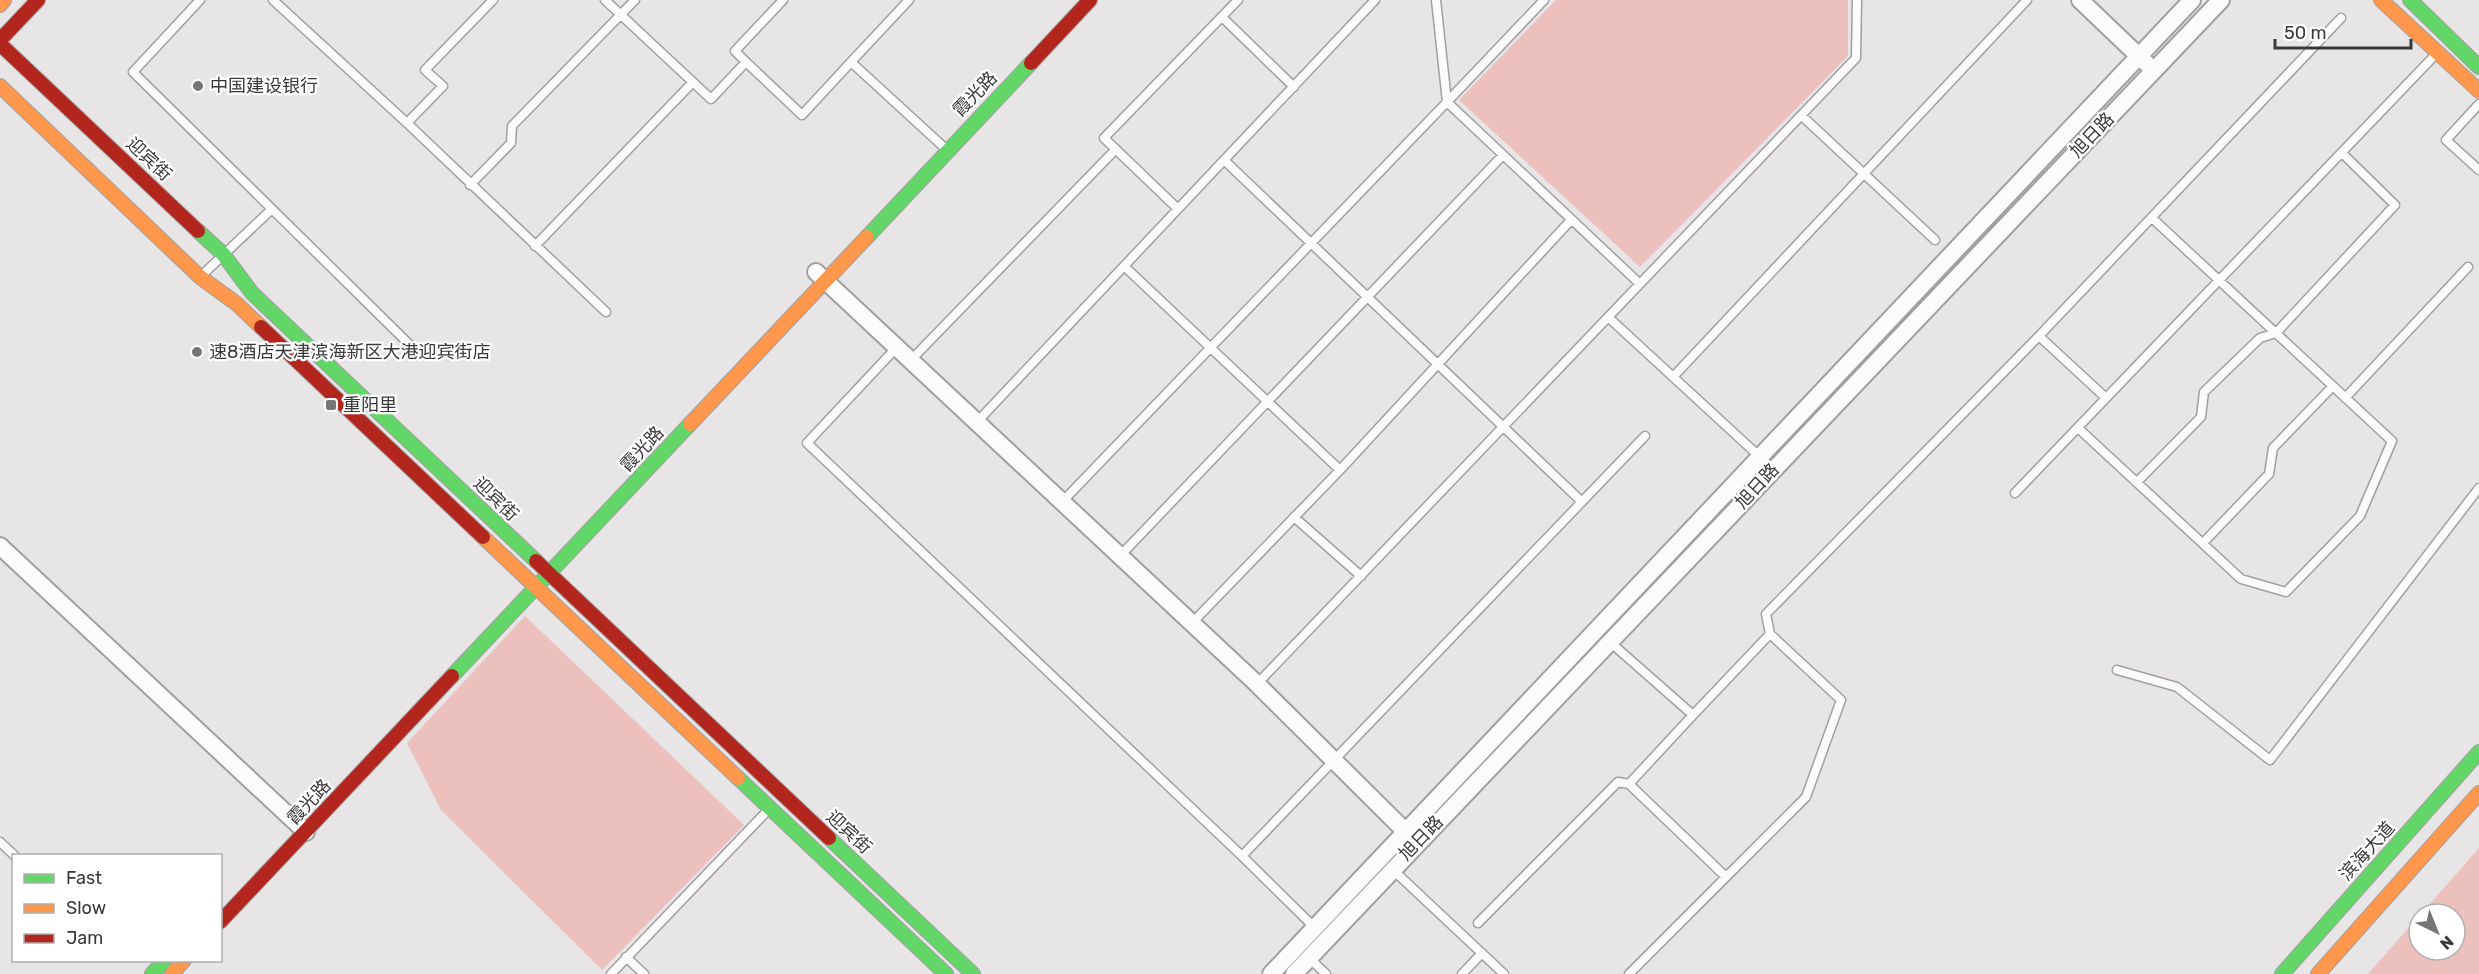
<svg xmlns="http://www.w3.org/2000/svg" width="2479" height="974" viewBox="0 0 2479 974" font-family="Rubik,'Noto Sans SC',sans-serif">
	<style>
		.green { fill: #ecc0bc }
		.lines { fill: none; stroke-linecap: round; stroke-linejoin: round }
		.lane-casing { stroke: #a19f9f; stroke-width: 11 }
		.street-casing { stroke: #a19f9f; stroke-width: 20 }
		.fast-casing { stroke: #a19f9f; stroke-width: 16 }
		.slow-casing { stroke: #a19f9f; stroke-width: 16 }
		.jam-casing { stroke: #a19f9f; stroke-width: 16 }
		.lane { stroke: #fbfbfb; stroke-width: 8 }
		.street { stroke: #fbfbfb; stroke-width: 16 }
		.fast { stroke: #63d668; stroke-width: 14 }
		.slow { stroke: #ff974d; stroke-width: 14 }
		.jam { stroke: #b3261e; stroke-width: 14 }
		.poi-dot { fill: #777575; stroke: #fff; stroke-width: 2 }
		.labels { text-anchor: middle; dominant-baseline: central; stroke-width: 4.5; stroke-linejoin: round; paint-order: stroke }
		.poi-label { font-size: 18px; fill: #3a3838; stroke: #fff; text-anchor: start }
		.street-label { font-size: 18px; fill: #3a3838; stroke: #fff }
	</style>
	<rect width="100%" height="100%" fill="#e7e5e5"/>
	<path class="green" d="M 1556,0 L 1848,0 L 1848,56 L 1640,267 L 1459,100 Z
		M 525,616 L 744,825 L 602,970 L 441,810 L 407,743 Z
		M 2479,848 L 2479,974 L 2368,974 L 2419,916 L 2419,950 L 2455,950 L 2455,914 L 2421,914 Z"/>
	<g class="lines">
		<defs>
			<path id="lane" d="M 200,0 L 133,72 L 413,348
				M 273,0 L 407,123 L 606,312
				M 605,0 L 711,99 L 746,62 L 802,115 L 851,62
				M 909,0 L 851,62 L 947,150
				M 1544,0 L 1447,102 L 1640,284
				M 1222,17 L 1294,87
				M 746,62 L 735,51 L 783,0
				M 2479,104 L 2446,140 L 2479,170
				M 1802,116 L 1935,240
				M 407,123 L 443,86 L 425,70 L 493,0
				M 1224,160 L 1581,501
				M 470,185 L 511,143 L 512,126 L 635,0
				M 1178,209 L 1104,138 L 1238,0
				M 535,246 L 693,82
				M 1124,266 L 1340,470
				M 200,277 L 272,209
				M 1608,317 L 1773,469
				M 897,347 L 807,443 L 1242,856 L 1315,928
				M 911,360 L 1116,149
				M 1673,377 L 2027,0
				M 2106,398 L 2039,336 L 2341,18
				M 2345,398 L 2468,267
				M 977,422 L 1375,0
				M 2078,428 L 2241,579 L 2286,592 L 2360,516 L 2392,441 L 2152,218
				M 2137,482 L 2201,417 L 2204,392 L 2260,338 L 2276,333 L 2395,205 L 2342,153
				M 2015,493 L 2437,53
				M 1062,502 L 1447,102 L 1436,0
				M 1294,517 L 1361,576
				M 2203,543 L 2269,474 L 2273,448 L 2333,386
				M 1120,556 L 1503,155
				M 1192,623 L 1340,470 L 1571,220
				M 1770,634 L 1766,614 L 2039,336
				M 1610,642 L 1693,715 L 1629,784 L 1726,877 L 1806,797 L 1841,700 L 1770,634 L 1693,715
				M 2117,670 L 2177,687 L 2270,760 L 2479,488
				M 1257,684 L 1856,58 L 1857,0
				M 0,842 L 15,856
				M 1242,856 L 1645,436
				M 1391,868 L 1504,974
				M 1478,923 L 1618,782 L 1629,784
				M 626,957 L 644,974
				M 1308,957 L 1326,974
				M 611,974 L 770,808
				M 1462,974 L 1482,953
				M 1629,974 L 1726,877"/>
			<path id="street" d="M 2080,0 L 2147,64
				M 816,272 L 1257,684 L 1412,838
				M 0,546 L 306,832
				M 1271,974 L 2192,0
				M 1294,974 L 2221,0"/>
			<path id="fast" d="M 2410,0 L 2479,67
				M 198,231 L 223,254 L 252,293 L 536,561
				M 867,237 L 1031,63
				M 452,676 L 690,424
				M 738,778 L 946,974
				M 829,838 L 973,974
				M 152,974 L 165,960
				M 2282,974 L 2479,752"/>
			<path id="slow" d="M 2381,0 L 2479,91
				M 0,5 L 4,0
				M 0,86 L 200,277 L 237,304 L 261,327
				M 690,424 L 867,237
				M 483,537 L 738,778
				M 172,974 L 184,960
				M 2318,974 L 2479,793"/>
			<path id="jam" d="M 0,40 L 38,0
				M 0,44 L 198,231
				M 1031,63 L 1090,0
				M 261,327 L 483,537
				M 536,561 L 829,838
				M 220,922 L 452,676"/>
		</defs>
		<use href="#lane" class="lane-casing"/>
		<use href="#street" class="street-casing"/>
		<use href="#fast" class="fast-casing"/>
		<use href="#slow" class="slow-casing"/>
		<use href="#jam" class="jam-casing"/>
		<use href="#lane" class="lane"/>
		<use href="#street" class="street"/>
		<use href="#fast" class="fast"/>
		<use href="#slow" class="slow"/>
		<use href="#jam" class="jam"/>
	</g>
	<g class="poi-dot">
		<circle cx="198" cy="86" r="6"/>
		<circle cx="197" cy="352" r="6"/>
		<rect x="325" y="399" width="12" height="12" rx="3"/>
	</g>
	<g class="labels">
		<g class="poi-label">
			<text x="210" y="86">中国建设银行</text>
			<text x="209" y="352">速8酒店天津滨海新区大港迎宾街店</text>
			<text x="343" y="405">重阳里</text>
		</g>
		<g class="street-label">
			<text transform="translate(975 94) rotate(-46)">霞光路</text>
			<text transform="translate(2092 135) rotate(-46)">旭日路</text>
			<text transform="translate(149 159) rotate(43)">迎宾街</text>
			<text transform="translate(642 449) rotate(-47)">霞光路</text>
			<text transform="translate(1757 486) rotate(-47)">旭日路</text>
			<text transform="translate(496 499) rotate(44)">迎宾街</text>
			<text transform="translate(309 802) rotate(-47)">霞光路</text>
			<text transform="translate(849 832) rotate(43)">迎宾街</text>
			<text transform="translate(1421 838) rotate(-46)">旭日路</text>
			<text transform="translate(2367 851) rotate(-48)">滨海大道</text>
		</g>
	</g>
	<rect x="12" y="854" width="210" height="108" fill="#ffffff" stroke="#b0afaf" stroke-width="1.5"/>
	<rect x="24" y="874" width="30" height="9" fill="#63d668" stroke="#b0afaf" stroke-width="1.5"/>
	<text x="66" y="884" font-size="18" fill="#3a3838">Fast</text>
	<rect x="24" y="904" width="30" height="9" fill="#ff974d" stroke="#b0afaf" stroke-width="1.5"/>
	<text x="66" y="914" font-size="18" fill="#3a3838">Slow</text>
	<rect x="24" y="934" width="30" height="9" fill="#b3261e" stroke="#b0afaf" stroke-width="1.5"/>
	<text x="66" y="944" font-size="18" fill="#3a3838">Jam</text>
	<g transform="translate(2437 932) rotate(137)"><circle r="28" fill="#ffffff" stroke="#b0afaf" stroke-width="1.5"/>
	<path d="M0-4.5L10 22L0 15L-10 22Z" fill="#777575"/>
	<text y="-9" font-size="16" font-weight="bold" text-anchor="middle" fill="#3a3838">N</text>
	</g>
	<path d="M2275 39v9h136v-9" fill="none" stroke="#3a3838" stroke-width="3"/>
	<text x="2284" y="39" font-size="18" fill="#3a3838" stroke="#ffffff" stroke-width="4.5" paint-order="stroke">50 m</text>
</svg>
